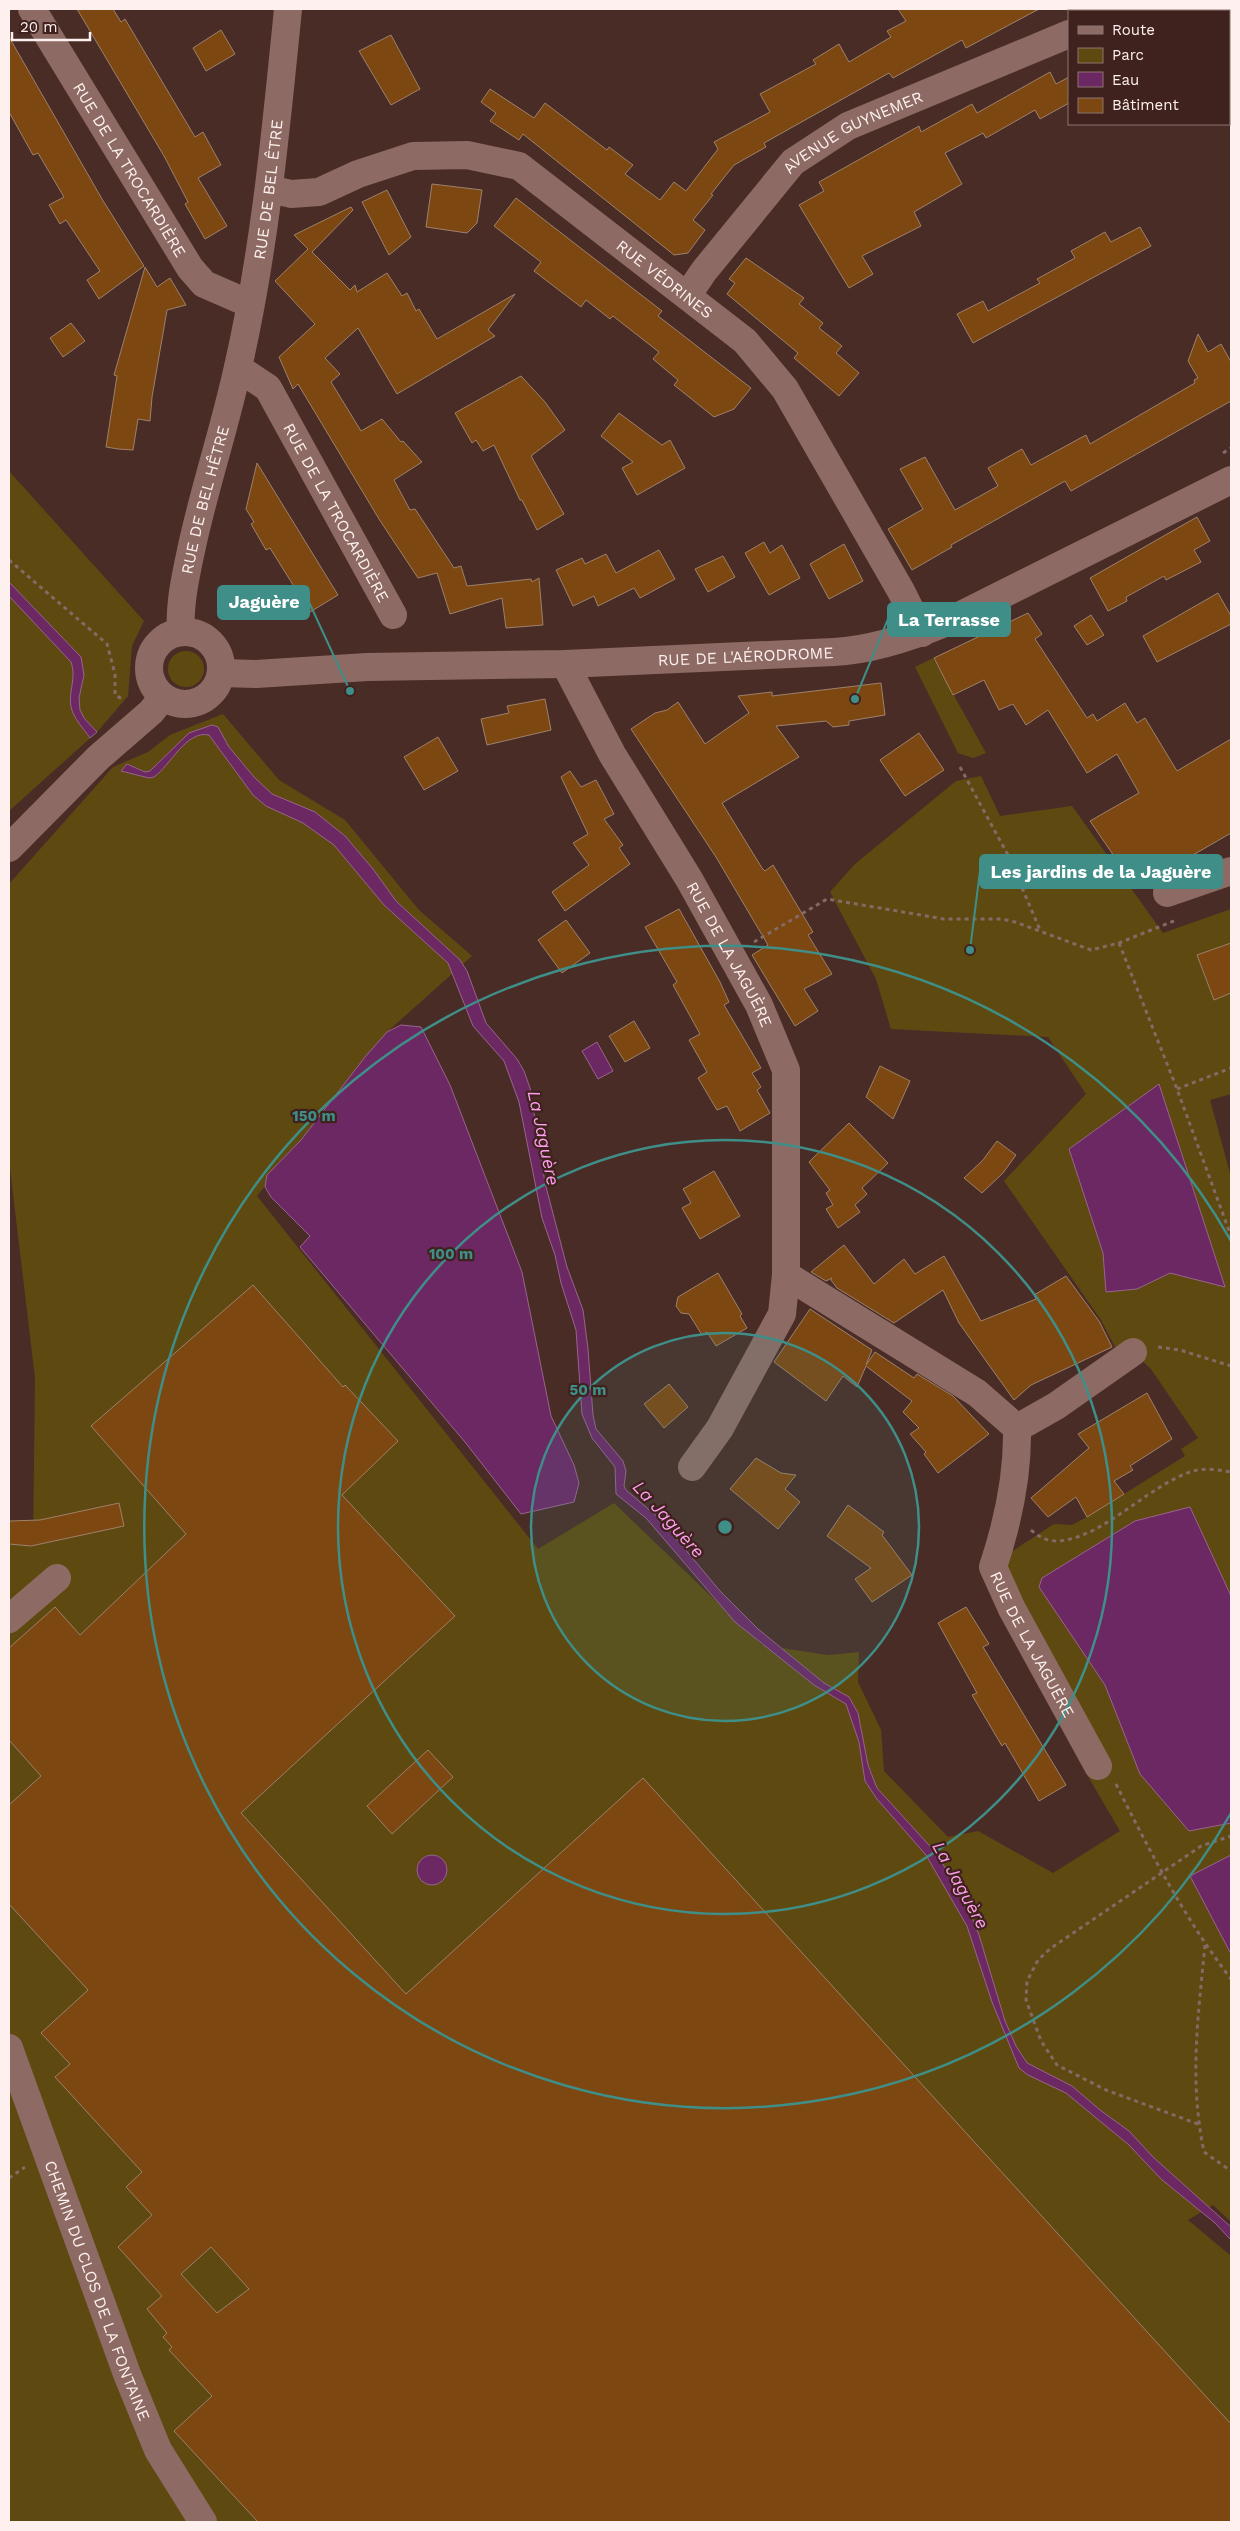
<svg xmlns="http://www.w3.org/2000/svg" width="1240" height="2531" viewBox="0 0 1240 2531" font-family="'Work Sans',sans-serif">
	<style>
		.green { fill: #5e4a11 }
		.water { fill: #6c2863; stroke: #98648d }
		.building { fill: #7d4711; stroke: #9d816c; fill-rule: evenodd }
		.lines { fill: none; stroke-linecap: round; stroke-linejoin: round }
		.path { stroke: #836a65; stroke-width: 3; stroke-dasharray: 4 4; stroke-linecap: butt }
		.minor { stroke: #8d6b64; stroke-width: 28 }
		.ring { fill: none; stroke: #3f8e88; stroke-width: 2.5 }
		.labels { text-anchor: middle; dominant-baseline: central; stroke-width: 4.5; stroke-linejoin: round; paint-order: stroke }
		.street-label { font-size: 16px; fill: #fdf0ee; stroke: #3f221d }
		.water-label { font-size: 18px; font-style: italic; fill: #ff9eee; stroke: #3f221d }
		.centre { fill: #3f8e88; stroke: #3f221d; stroke-width: 2.5 }
		.ring-label { font-size: 15px; text-anchor: middle; font-weight: bold; fill: #3f8e88; stroke: #3f221d; stroke-width: 4.5; stroke-linejoin: round; paint-order: stroke }
		.leader { fill: none; stroke: #3f8e88; stroke-width: 2 }
		.callout-dot { fill: #3f8e88; stroke: #3f221d; stroke-width: 2 }
		.callout { fill: #3f8e88; stroke: #3f8e88; stroke-width: 2 }
		.callout-label { font-size: 18px; text-anchor: middle; font-weight: bold; fill: #fff }
	</style>
	<rect width="100%" height="100%" fill="#4a2c26"/>
	<path class="green" d="M 9,471 L 144,621 L 132,646 L 128,696 L 97,732 L 9,811 Z
		M168 669a18 18 0 1 1 36 0a18 18 0 1 1-36 0Z
		M 933,658 L 986,753 L 973,758 L 958,753 L 915,667 Z
		M 223,714 L 279,780 L 345,820 L 419,910 L 472,956 L 387,1032 L 257,1196 L 538,1549 L 614,1503 L 762,1645 L 828,1655 L 859,1652 L 858,1682 L 881,1730 L 884,1771 L 948,1837 L 978,1831 L 1053,1873 L 1120,1831 L 1086,1773 L 1098,1766 L 1011,1588 L 1005,1556 L 1054,1524 L 1072,1525 L 1087,1517 L 1185,1456 L 1181,1449 L 1198,1438 L 1151,1369 L 1127,1347 L 1115,1347 L 1101,1320 L 1004,1181 L 1086,1094 L 1048,1037 L 891,1029 L 876,979 L 830,892 L 855,864 L 956,781 L 981,776 L 1000,816 L 1072,806 L 1163,933 L 1231,909 L 1231,943 L 1197,956 L 1214,1000 L 1231,993 L 1231,1094 L 1210,1100 L 1231,1177 L 1231,2222 L 1213,2205 L 1188,2220 L 1231,2256 L 1231,2522 L 9,2522 L 9,1544 L 33,1546 L 35,1378 L 9,1160 L 9,884 L 113,767 L 148,752 L 170,735 Z"/>
	<path class="water" d="M 9,582 L 81,657 L 84,675 L 79,698 L 80,710 L 84,718 L 97,732 L 90,738 C 83,728 74,719 71,707 C 68,692 77,677 71,662 L 9,596 Z
		M 212,725 L 218,727 L 229,747 L 254,777 L 272,794 L 315,812 L 345,836 L 373,869 L 396,901 L 460,960 L 467,971 L 486,1023 L 517,1059 L 524,1071 L 530,1088 L 545,1183 L 567,1267 L 583,1310 L 588,1349 L 593,1415 L 596,1429 L 623,1461 L 626,1471 L 624,1486 L 626,1490 L 659,1518 L 720,1591 L 758,1629 L 824,1683 L 849,1697 L 858,1713 L 868,1765 L 877,1788 L 937,1854 L 967,1905 L 979,1935 L 1005,2021 L 1016,2046 L 1027,2063 L 1072,2086 L 1100,2110 L 1129,2131 L 1153,2157 L 1231,2227 L 1231,2240 L 1215,2223 L 1161,2179 L 1129,2145 L 1066,2093 L 1028,2075 L 1019,2068 L 992,2002 L 967,1926 L 926,1855 L 877,1799 L 865,1781 L 859,1742 L 846,1704 L 814,1685 L 735,1622 L 646,1518 L 616,1494 L 615,1467 L 592,1438 L 582,1414 L 576,1330 L 561,1283 L 555,1255 L 542,1218 L 519,1102 L 504,1061 L 473,1026 L 448,963 L 384,905 L 334,845 L 303,823 L 266,806 L 253,795 L 209,735 C 186,730 170,766 154,777 L 149,778 L 121,771 L 127,764 L 145,772 L 150,771 L 189,733 Z
		M 401,1025 L 421,1027 L 450,1085 L 522,1272 L 551,1416 L 574,1465 L 579,1483 L 574,1502 L 521,1514 L 465,1442 L 300,1247 L 310,1236 L 271,1197 L 265,1187 L 267,1175 L 301,1140 L 365,1057 L 387,1032 Z
		M 597,1042 L 613,1071 L 598,1079 L 582,1051 Z
		M 1159,1084 L 1225,1287 L 1170,1273 L 1137,1289 L 1106,1292 L 1103,1253 L 1069,1149 Z
		M 1190,1507 L 1231,1596 L 1231,1823 L 1189,1831 L 1140,1774 L 1105,1685 L 1039,1587 L 1042,1578 L 1135,1521 Z
		M 1231,1855 L 1231,1954 L 1190,1876 Z
		M417 1870a15 15 0 1 1 30 0a15 15 0 1 1-30 0Z"/>
	<path class="building" d="M 77,9 L 113,9 L 121,22 L 125,19 L 195,137 L 203,132 L 221,165 L 198,178 L 227,226 L 205,239 L 185,204 L 188,202 L 164,156 Z
		M 898,9 L 1039,9 L 966,48 L 962,40 L 893,78 L 889,73 L 764,143 L 766,147 L 734,165 L 711,194 L 713,195 L 693,220 L 705,230 L 688,253 L 674,255 L 523,134 L 519,140 L 490,121 L 496,113 L 481,102 L 490,89 L 534,118 L 545,103 L 607,150 L 609,147 L 633,165 L 625,174 L 660,200 L 674,182 L 686,191 L 718,149 L 714,142 L 770,112 L 760,94 L 816,64 L 813,60 L 839,44 L 849,62 L 891,37 L 887,31 L 906,21 Z
		M 221,30 L 235,54 L 206,71 L 193,48 Z
		M 391,35 L 420,89 L 391,105 L 359,51 Z
		M 9,37 L 102,199 L 144,266 L 99,299 L 87,280 L 100,271 L 66,220 L 60,224 L 49,205 L 64,197 L 38,153 L 33,155 L 9,112 Z
		M 1050,72 L 1056,84 L 1069,77 L 1069,103 L 1040,119 L 1035,110 L 986,138 L 983,133 L 945,153 L 962,184 L 914,212 L 921,226 L 862,256 L 873,274 L 849,288 L 799,205 L 824,191 L 819,182 L 919,126 L 921,132 L 972,104 L 977,113 Z
		M 432,184 L 482,190 L 477,223 L 467,233 L 426,227 Z
		M 387,190 L 411,237 L 389,255 L 362,202 Z
		M 516,198 L 662,311 L 658,316 L 751,388 L 734,409 L 714,417 L 674,385 L 678,380 L 653,359 L 659,352 L 613,316 L 610,319 L 586,300 L 581,307 L 534,271 L 541,262 L 494,226 Z
		M 351,207 L 353,210 L 312,252 L 350,290 L 355,285 L 357,292 L 387,273 L 402,296 L 407,293 L 416,311 L 419,309 L 437,339 L 515,294 L 488,330 L 495,336 L 397,394 L 358,328 L 325,358 L 340,374 L 331,382 L 361,431 L 382,419 L 401,442 L 403,441 L 422,462 L 394,480 L 410,510 L 415,509 L 454,568 L 461,566 L 467,586 L 531,579 L 532,582 L 539,578 L 543,625 L 506,628 L 502,598 L 450,614 L 437,573 L 418,578 L 379,519 L 298,384 L 293,389 L 279,357 L 315,324 L 275,281 L 308,249 L 294,235 Z
		M 1140,227 L 1151,246 L 973,343 L 957,314 L 983,301 L 988,311 L 1040,283 L 1037,279 L 1075,258 L 1071,251 L 1105,232 L 1111,242 Z
		M 746,258 L 804,298 L 799,304 L 823,323 L 819,328 L 842,346 L 836,353 L 859,373 L 839,396 L 794,358 L 798,353 L 727,294 L 735,283 L 729,279 Z
		M 145,267 L 157,287 L 170,278 L 186,305 L 167,310 L 152,397 L 150,421 L 138,419 L 133,450 L 118,449 L 106,447 L 117,376 L 114,375 Z
		M 71,323 L 85,341 L 63,357 L 50,338 Z
		M 1198,334 L 1208,352 L 1221,344 L 1231,362 L 1231,401 L 1071,491 L 1065,481 L 951,545 L 952,547 L 912,570 L 888,529 L 923,509 L 900,469 L 925,457 L 955,510 L 998,486 L 988,468 L 1022,449 L 1031,465 L 1086,435 L 1090,444 L 1195,383 L 1194,380 L 1198,378 L 1188,361 Z
		M 521,376 L 545,402 L 565,430 L 531,456 L 564,514 L 537,530 L 522,500 L 520,500 L 494,445 L 483,451 L 476,440 L 472,443 L 455,413 Z
		M 619,413 L 662,445 L 670,440 L 685,468 L 637,495 L 622,468 L 633,462 L 601,436 Z
		M 257,463 L 338,595 L 310,612 L 270,548 L 266,550 L 251,524 L 254,522 L 246,509 Z
		M 1197,517 L 1210,541 L 1194,550 L 1201,562 L 1166,580 L 1164,576 L 1126,597 L 1127,601 L 1108,611 L 1090,578 Z
		M 764,542 L 770,553 L 782,545 L 800,578 L 769,595 L 745,553 Z
		M 844,544 L 863,581 L 829,599 L 810,564 Z
		M 659,550 L 675,579 L 640,598 L 634,588 L 598,606 L 594,596 L 573,606 L 556,570 L 582,558 L 585,564 L 606,554 L 616,573 Z
		M 723,556 L 735,577 L 708,592 L 695,569 Z
		M 1218,593 L 1231,616 L 1231,624 L 1157,662 L 1143,636 Z
		M 1028,613 L 1042,634 L 1035,639 L 1087,718 L 1093,714 L 1097,721 L 1125,703 L 1137,723 L 1145,718 L 1177,771 L 1231,739 L 1231,833 L 1136,888 L 1090,821 L 1139,793 L 1117,754 L 1087,773 L 1048,710 L 1026,725 L 1013,704 L 999,710 L 984,680 L 953,695 L 934,658 Z
		M 1091,615 L 1104,635 L 1087,645 L 1074,626 Z
		M 881,683 L 885,715 L 849,721 L 849,725 L 833,727 L 826,721 L 776,726 L 799,757 L 722,803 L 762,868 L 765,871 L 773,865 L 813,932 L 808,935 L 832,974 L 804,989 L 818,1011 L 795,1026 L 752,955 L 768,945 L 716,857 L 631,729 L 655,713 L 667,710 L 678,702 L 705,744 L 749,713 L 738,696 L 772,692 L 772,696 Z
		M 545,699 L 551,730 L 487,745 L 481,719 L 509,713 L 507,706 Z
		M 919,733 L 944,770 L 905,796 L 880,760 Z
		M 438,737 L 458,771 L 424,790 L 404,757 Z
		M 570,771 L 581,787 L 596,780 L 614,814 L 604,819 L 623,845 L 619,848 L 630,864 L 565,911 L 552,892 L 589,865 L 573,843 L 588,834 L 561,777 Z
		M 679,909 L 720,982 L 729,1002 L 724,1005 L 761,1068 L 752,1073 L 761,1087 L 757,1090 L 770,1113 L 740,1131 L 727,1106 L 717,1110 L 698,1078 L 707,1072 L 689,1040 L 700,1034 L 673,985 L 677,982 L 645,927 Z
		M 566,920 L 590,953 L 562,973 L 538,940 Z
		M 1231,943 L 1231,993 L 1214,1000 L 1197,955 Z
		M 634,1021 L 650,1048 L 625,1062 L 609,1036 Z
		M 880,1066 L 910,1081 L 893,1119 L 866,1097 Z
		M 849,1123 L 888,1163 L 862,1188 L 867,1194 L 855,1205 L 860,1212 L 838,1228 L 826,1209 L 833,1205 L 826,1193 L 830,1190 L 809,1162 Z
		M 997,1141 L 1016,1155 L 1003,1173 L 982,1193 L 964,1178 L 983,1160 Z
		M 714,1171 L 740,1216 L 700,1239 L 682,1208 L 691,1203 L 683,1189 Z
		M 844,1245 L 874,1284 L 904,1259 L 915,1274 L 944,1256 L 981,1321 L 1036,1299 L 1034,1295 L 1066,1276 L 1099,1321 L 1112,1347 L 1031,1385 L 1014,1400 L 959,1323 L 943,1290 L 894,1323 L 837,1288 L 831,1280 L 832,1278 L 826,1281 L 811,1272 Z
		M 718,1273 L 742,1314 L 740,1316 L 747,1328 L 716,1346 L 707,1332 L 702,1335 L 689,1314 L 681,1313 L 676,1306 L 678,1297 Z
		M 253,1285 L 343,1387 L 345,1385 L 398,1441 L 342,1495 L 455,1616 L 241,1813 L 406,1994 L 643,1778 L 1231,2424 L 1231,2522 L 258,2522 L 174,2431 L 212,2396 L 169,2350 L 172,2347 L 163,2337 L 167,2333 L 147,2309 L 162,2296 L 118,2247 L 152,2215 L 126,2187 L 142,2172 L 55,2077 L 70,2064 L 41,2033 L 88,1990 L 9,1904 L 9,1805 L 41,1776 L 9,1740 L 9,1648 L 55,1607 L 80,1635 L 186,1534 L 91,1426 ZM 211,2247 L 249,2289 L 217,2313 L 181,2274 Z
		M 810,1309 L 872,1350 L 866,1365 L 875,1352 L 914,1378 L 917,1374 L 953,1396 L 989,1434 L 938,1473 L 924,1454 L 926,1452 L 910,1434 L 919,1428 L 903,1412 L 912,1401 L 866,1366 L 857,1387 L 843,1376 L 826,1401 L 774,1362 Z
		M 669,1384 L 688,1407 L 664,1428 L 644,1404 Z
		M 1147,1393 L 1172,1439 L 1130,1466 L 1133,1470 L 1114,1481 L 1124,1494 L 1087,1517 L 1076,1497 L 1048,1517 L 1031,1498 L 1089,1448 L 1078,1434 Z
		M 756,1458 L 781,1473 L 796,1475 L 785,1489 L 800,1502 L 778,1529 L 730,1489 Z
		M 119,1503 L 124,1526 L 31,1546 L 9,1544 L 9,1521 L 40,1520 Z
		M 848,1505 L 884,1532 L 882,1535 L 912,1575 L 872,1602 L 855,1579 L 871,1568 L 827,1536 Z
		M 966,1607 L 989,1644 L 983,1647 L 1066,1785 L 1039,1801 L 1005,1743 L 1002,1746 L 972,1695 L 977,1693 L 938,1623 Z
		M 428,1750 L 453,1777 L 392,1834 L 367,1806 Z"/>
	<g class="lines">
		<path class="path" d="M 1133,11 L 1137,9
			M 1223,453 L 1231,448
			M 9,560 L 107,644 L 115,674 L 115,695 L 124,700
			M 960,767 L 1009,857 L 1040,930
			M 754,942 L 827,899 L 944,919 L 1002,919 L 1015,922 L 1091,950 L 1119,943 L 1176,920
			M 1119,943 L 1177,1089 L 1231,1236
			M 1177,1089 L 1231,1068
			M 1158,1347 L 1180,1350 L 1231,1366
			M 1031,1530 C 1041,1539 1052,1543 1066,1540 C 1108,1532 1148,1487 1190,1472 C 1203,1467 1218,1470 1231,1472
			M 1116,1784 C 1150,1852 1185,1919 1231,1979
			M 1205,1945 C 1198,2018 1189,2079 1204,2152 L 1231,2171
			M 1198,2124 L 1106,2090 L 1057,2065 L 1041,2041 L 1026,2000 L 1027,1981 L 1038,1960 L 1051,1948 L 1201,1846 L 1231,1836
			M 9,2178 L 25,2167"/>
		<g class="minor">
			<path id="s1" d="M 32,9 L 190,268 L 204,284 L 250,304"/>
			<path id="s2" d="M 270,189 L 291,194 L 319,192 L 358,174 L 413,156 L 467,155 L 519,166 L 745,341 L 785,389 L 901,591 L 922,633"/>
			<path id="s3" d="M 687,296 L 704,271 L 793,162 L 848,126 L 1069,34"/>
			<path id="s4" d="M 238,368 L 268,388 L 393,615"/>
			<path id="s5" d="M 181,632 C 179,604 186,574 192,546 C 205,486 225,427 238,367 C 265,249 276,129 288,9"/>
			<circle cx="185" cy="668" r="36"/>
			<path id="s6" d="M 565,664 L 612,754 L 689,879 L 759,1005 L 786,1070 L 786,1275 L 977,1393 L 1017,1428 C 1018,1476 1008,1522 993,1567 L 1012,1609 L 1098,1766"/>
			<path id="s7" d="M 221,673 L 256,674 L 367,667 L 565,664 L 834,652 C 873,650 911,637 947,622 L 1231,480"/>
			<path d="M 9,848 L 99,757 L 151,712 L 163,697"/>
			<path d="M 1167,893 L 1231,871"/>
			<path d="M 1017,1428 L 1056,1406 L 1133,1352"/>
			<path d="M 692,1467 L 720,1428 L 782,1314 L 786,1275"/>
			<path d="M 9,1619 L 57,1578"/>
			<path id="s8" d="M 9,2048 L 127,2374 L 158,2450 L 203,2522"/>
		</g>
	</g>
	<circle cx="725" cy="1527" r="194" fill="#3f8e88" fill-opacity=".12"/>
	<g class="ring">
		<circle cx="725" cy="1527" r="194"/>
		<circle cx="725" cy="1527" r="387"/>
		<path d="M1231 1813A581 581 0 1 1 1231 1241"/>
	</g>
	<g class="labels">
		<g class="street-label">
			<text stroke="none"><textPath href="#s3" startOffset="238">AVENUE GUYNEMER</textPath></text>
			<text stroke="none"><textPath href="#s1" startOffset="188">RUE DE LA TROCARDIÈRE</textPath></text>
			<text stroke="none"><textPath href="#s5" startOffset="452">RUE DE BEL ÊTRE</textPath></text>
			<text stroke="none"><textPath href="#s2" startOffset="442">RUE VÉDRINES</textPath></text>
			<text stroke="none"><textPath href="#s5" startOffset="135">RUE DE BEL HÊTRE</textPath></text>
			<text stroke="none"><textPath href="#s4" startOffset="178">RUE DE LA TROCARDIÈRE</textPath></text>
			<text stroke="none"><textPath href="#s7" startOffset="525">RUE DE L'AÉRODROME</textPath></text>
			<text stroke="none"><textPath href="#s6" startOffset="334">RUE DE LA JAGUÈRE</textPath></text>
			<text stroke="none"><textPath href="#s6" startOffset="1174">RUE DE LA JAGUÈRE</textPath></text>
			<text stroke="none"><textPath href="#s8" startOffset="258">CHEMIN DU CLOS DE LA FONTAINE</textPath></text>
		</g>
		<g class="water-label">
			<text transform="translate(544 1138) rotate(78)">La Jaguère</text>
			<text transform="translate(669 1519) rotate(48)">La Jaguère</text>
			<text transform="translate(961 1885) rotate(61)">La Jaguère</text>
		</g>
	</g>
	<circle cx="725" cy="1527" r="8" class="centre"/>
	<g class="ring-label">
		<text x="314" y="1121">150 m</text>
		<text x="451" y="1259">100 m</text>
		<text x="588" y="1395">50 m</text>
	</g>
	<path class="leader" d="M350 691L309 602M855 699L888 619M970 950L980 871"/>
	<g class="callout-dot">
		<circle cx="350" cy="691" r="5"/>
		<circle cx="855" cy="699" r="5"/>
		<circle cx="970" cy="950" r="5"/>
	</g>
	<g class="callout">
		<rect x="218" y="586" width="91" height="33" rx="5"/>
		<rect x="888" y="603" width="122" height="33" rx="5"/>
		<rect x="980" y="855" width="242" height="33" rx="5"/>
	</g>
	<g class="callout-label">
		<text x="264" y="608">Jaguère</text>
		<text x="949" y="626">La Terrasse</text>
		<text x="1101" y="878">Les jardins de la Jaguère</text>
	</g>
	<rect width="1240" height="2531" fill="none" stroke="#fdf0ee" stroke-width="20"/>
	<rect x="1068" y="10" width="162" height="115" fill="#3f221d" stroke="#8b7471"/>
	<rect x="1078" y="26" width="25" height="8" fill="#8d6b64" stroke="#8b7471"/>
	<text x="1112" y="35" font-size="15" fill="#fdf0ee">Route</text>
	<rect x="1078" y="48" width="25" height="15" fill="#5e4a11" stroke="#8b7471"/>
	<text x="1112" y="60" font-size="15" fill="#fdf0ee">Parc</text>
	<rect x="1078" y="72" width="25" height="15" fill="#6c2863" stroke="#8b7471"/>
	<text x="1112" y="85" font-size="15" fill="#fdf0ee">Eau</text>
	<rect x="1078" y="98" width="25" height="15" fill="#7d4711" stroke="#8b7471"/>
	<text x="1112" y="110" font-size="15" fill="#fdf0ee">Bâtiment</text>
	<path d="M12 32v8h78v-8" fill="none" stroke="#fdf0ee" stroke-width="2.5"/>
	<text x="20" y="32" font-size="15" fill="#fdf0ee" stroke="#3f221d" stroke-width="4" paint-order="stroke">20 m</text>
</svg>
